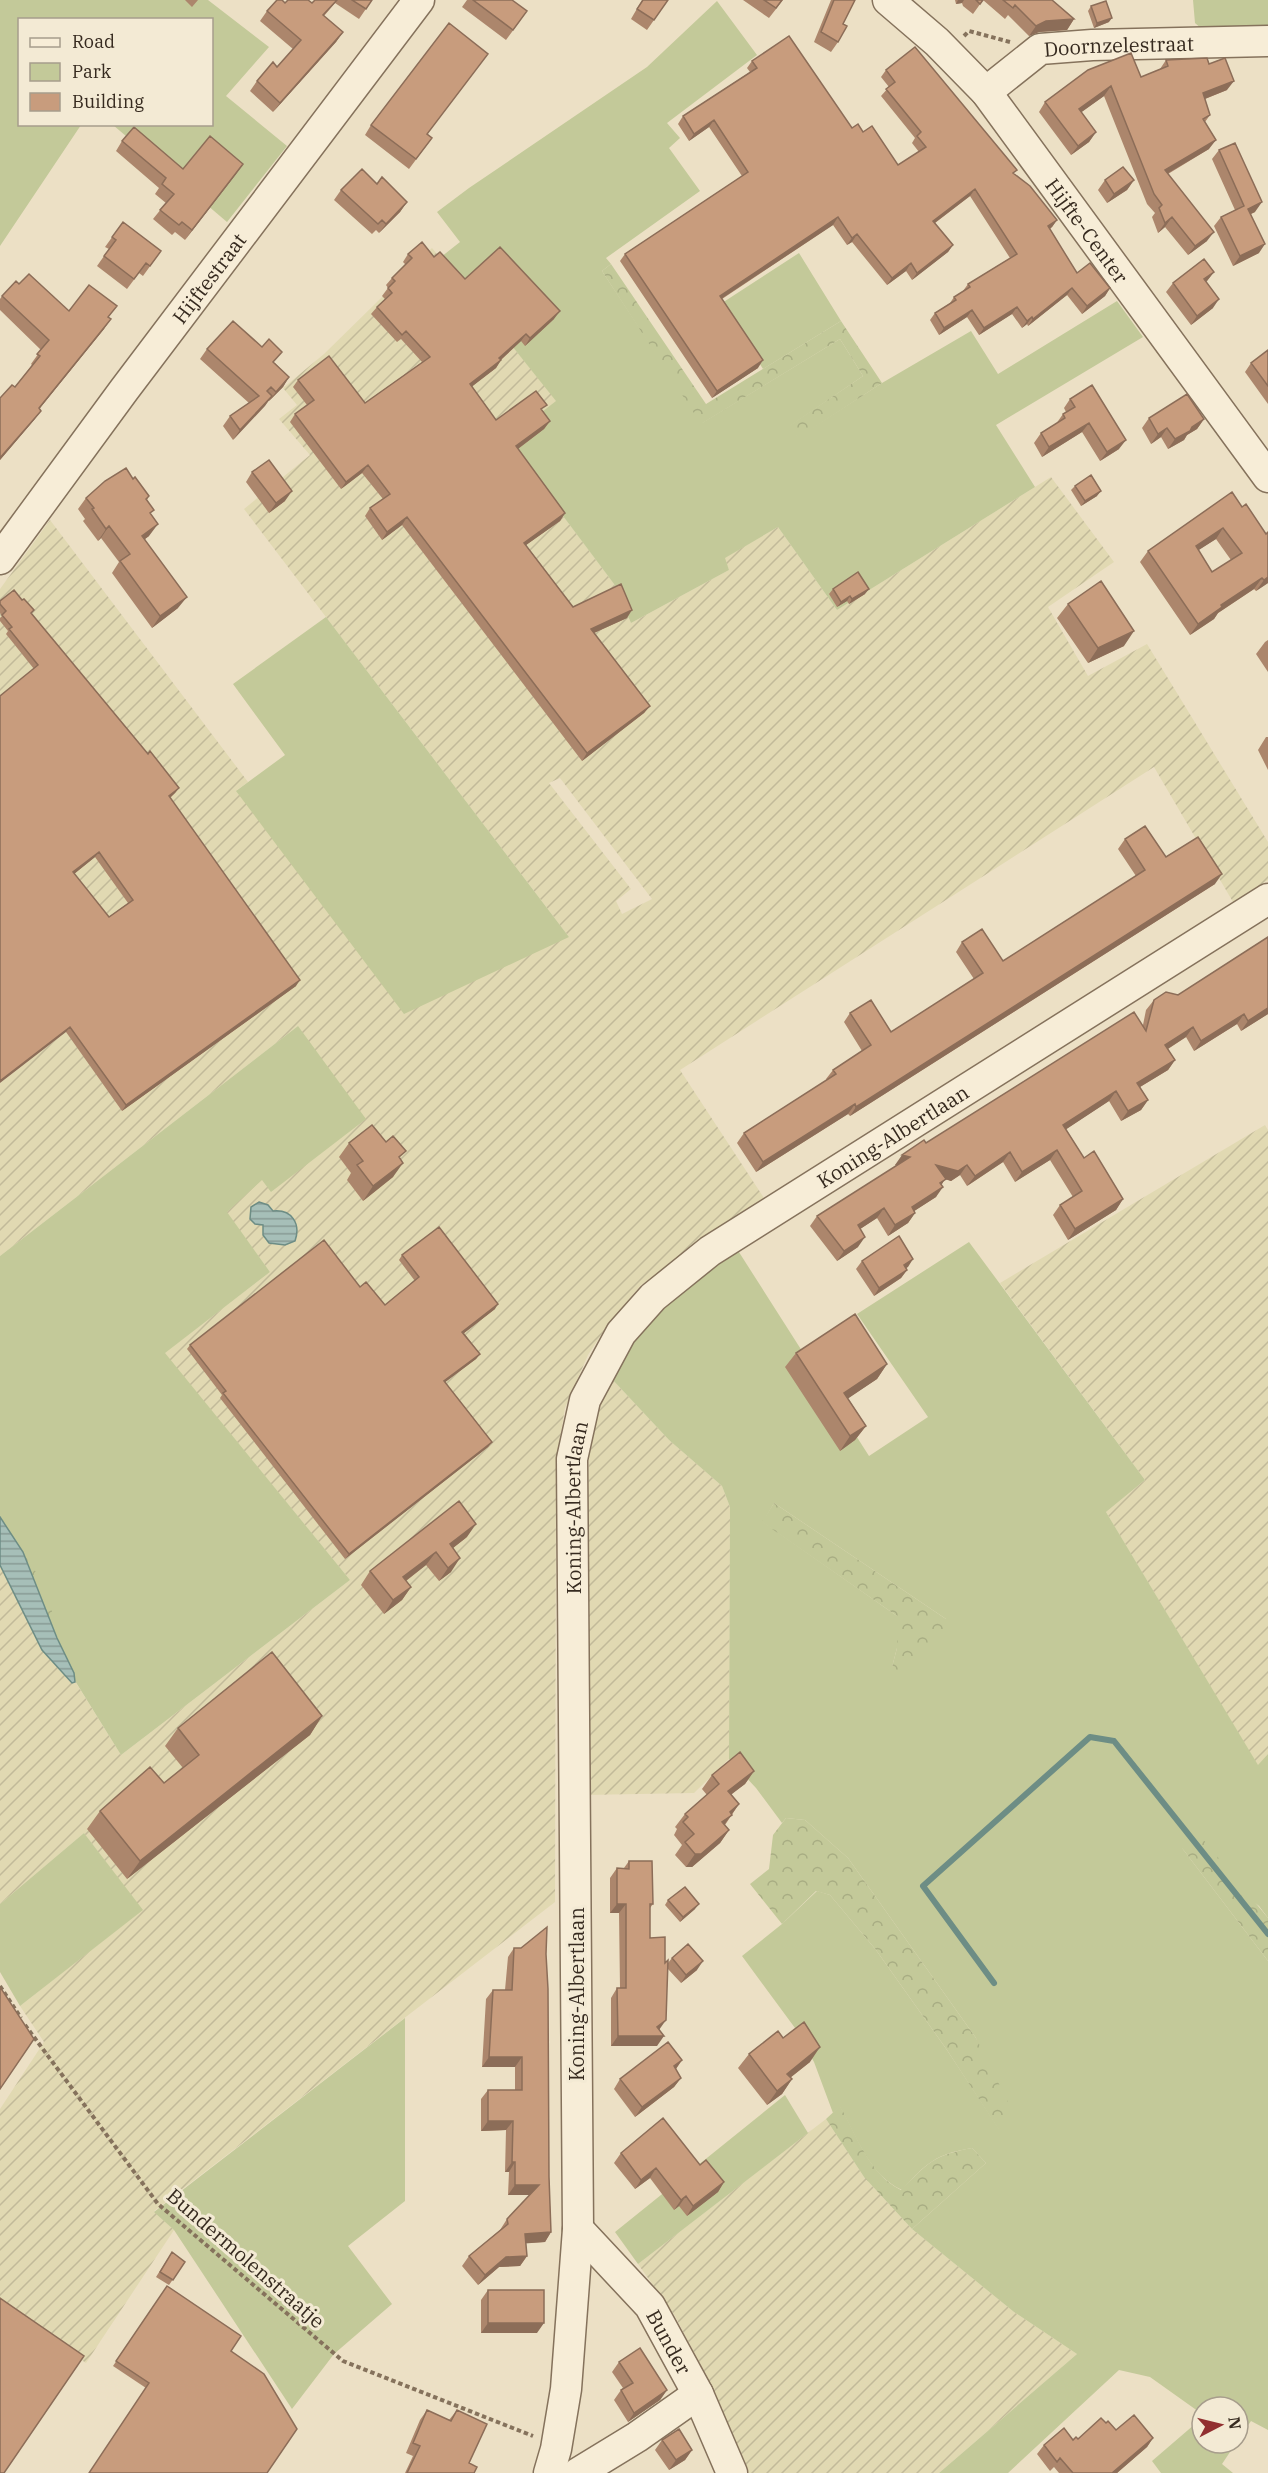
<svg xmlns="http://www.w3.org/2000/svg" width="1268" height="2473" viewBox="0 0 1268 2473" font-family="'IBM Plex Serif',serif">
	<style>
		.farmland { fill: url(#farmland-furrows); fill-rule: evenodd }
		.green { fill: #c3c999; fill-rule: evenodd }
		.forest { fill: url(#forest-crowns) }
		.water { fill: url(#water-rules); stroke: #6d8d85; stroke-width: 1.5 }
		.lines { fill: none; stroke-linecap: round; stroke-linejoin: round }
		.stream { stroke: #6d8d85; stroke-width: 6 }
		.minor-casing { stroke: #85725c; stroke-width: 33 }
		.path { stroke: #85725c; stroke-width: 4; stroke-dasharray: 4.5 3; stroke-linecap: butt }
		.minor { stroke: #f7edd7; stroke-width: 30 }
		.wall { fill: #ac866c; fill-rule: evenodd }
		.shaded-wall { fill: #8c6d58 }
		.building { fill: #c89c7d; stroke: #8c6d58; stroke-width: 1.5; fill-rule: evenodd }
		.labels { text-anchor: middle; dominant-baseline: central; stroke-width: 6; stroke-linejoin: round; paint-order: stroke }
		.street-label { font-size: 20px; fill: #362a1f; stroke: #f3ead4 }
	</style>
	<defs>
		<pattern id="farmland-furrows" width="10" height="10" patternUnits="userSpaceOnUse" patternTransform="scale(1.5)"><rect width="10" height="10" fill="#e1d9b2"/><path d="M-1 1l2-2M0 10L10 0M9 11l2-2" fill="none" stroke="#c2ba99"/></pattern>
		<pattern id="forest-crowns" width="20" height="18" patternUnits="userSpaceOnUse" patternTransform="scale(1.5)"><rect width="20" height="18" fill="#c3c999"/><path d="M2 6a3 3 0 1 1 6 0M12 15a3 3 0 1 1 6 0" fill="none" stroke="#a8ad83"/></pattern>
		<pattern id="water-rules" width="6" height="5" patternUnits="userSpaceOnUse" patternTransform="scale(1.5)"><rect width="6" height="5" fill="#a6bfb8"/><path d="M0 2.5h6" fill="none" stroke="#889b95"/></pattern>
	</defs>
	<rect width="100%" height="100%" fill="#ece0c5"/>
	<path class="farmland" d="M 432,248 L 557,401 L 506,440 L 614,584 L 631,623 L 729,570 L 724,558 L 778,527 L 837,610 L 1051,477 L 1114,562 L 1048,607 L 1088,676 L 1147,644 L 1268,842 L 1268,880 L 1233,902 L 1154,767 L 680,1070 L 766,1201 L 641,1285 L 609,1323 L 588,1355 L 565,1408 L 556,1462 L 555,1902 L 154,2211 L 174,2230 L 86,2363 L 0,2306 L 0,2109 L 44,2042 L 20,2006 L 142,1910 L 84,1833 L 0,1904 L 0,1561 L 121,1755 L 350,1580 L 164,1353 L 270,1272 L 226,1212 L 262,1179 L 272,1192 L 298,1026 L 0,1256 L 0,1083 L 62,1035 L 0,838 L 0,589 L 50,520 L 248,782 L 237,790 L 569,937 L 244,509 L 310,455 L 279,419 L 297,405 L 283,388 L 324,354 ZM 560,778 L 652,899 L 622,914 L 616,901 L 631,889 L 549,783 Z
		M 1265,1125 L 1268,1130 L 1268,1754 L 1258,1766 L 1106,1512 L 1145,1480 L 1000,1283 Z
		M 611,1378 L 669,1440 L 722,1486 L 730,1507 L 729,1759 L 694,1793 L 585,1795 L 589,1441 L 595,1416 Z
		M 826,2119 L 864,2177 L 912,2229 L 1014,2312 L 1077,2354 L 939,2473 L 747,2473 L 713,2389 L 675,2316 L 638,2264 Z"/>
	<path class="green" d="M 0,0 L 208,0 L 269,47 L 226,96 L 287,146 L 227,222 L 113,125 L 212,124 L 212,20 L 20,20 L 20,124 L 81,125 L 0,246 Z
		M 1193,0 L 1268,0 L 1268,31 L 1203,30 L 1195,23 Z
		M 717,1 L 757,55 L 667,123 L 680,138 L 669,148 L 700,191 L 606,258 L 611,264 L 602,271 L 702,423 L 840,339 L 863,376 L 790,426 L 798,437 L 882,383 L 971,331 L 998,374 L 1117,301 L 1143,337 L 996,425 L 1035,487 L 837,610 L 778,527 L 725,558 L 729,570 L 631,623 L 614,584 L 506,440 L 556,401 L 441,257 L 460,242 L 437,212 L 469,188 L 647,67 Z
		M 799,253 L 841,321 L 763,369 L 722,303 Z
		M 326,617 L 569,937 L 404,1014 L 236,791 L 285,755 L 233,684 Z
		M 298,1026 L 366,1119 L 271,1192 L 262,1180 L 227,1212 L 270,1272 L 165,1353 L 350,1580 L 121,1755 L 59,1655 L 0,1517 L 0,1256 Z
		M 969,1242 L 1145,1480 L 1106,1512 L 1258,1765 L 1268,1754 L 1268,1918 L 1259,1906 L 1182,1848 L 1268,1961 L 1268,2430 L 1251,2421 L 1238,2440 L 1238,2407 L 1202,2407 L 1202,2414 L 1150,2377 L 1119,2370 L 1008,2473 L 939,2473 L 1077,2354 L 1014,2312 L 912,2229 L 986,2163 L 972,2148 C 936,2154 926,2163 902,2190 C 869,2175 857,2137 840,2107 L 833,2113 L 814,2062 L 795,2028 L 742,1956 L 782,1924 L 817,1891 L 830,1895 L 876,1950 L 947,2050 L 999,2129 L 976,2038 L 848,1858 L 805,1820 L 786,1818 L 782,1823 L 756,1788 L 729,1759 L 730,1507 L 722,1486 L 669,1440 L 611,1378 L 637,1333 L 702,1274 L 737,1249 L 869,1456 L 928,1417 L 857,1314 ZM 774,1503 L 946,1619 L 892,1667 L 897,1648 L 897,1616 L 763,1522 Z
		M 84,1833 L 143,1910 L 20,2006 L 0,1972 L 0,1904 Z
		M 405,2018 L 405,2201 L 348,2246 L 392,2304 L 334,2354 L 292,2409 L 174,2230 L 154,2212 Z
		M 785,2095 L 808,2133 L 638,2264 L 615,2232 Z
		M 1202,2418 L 1202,2443 L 1236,2443 L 1222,2464 L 1233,2473 L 1161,2473 L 1152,2461 Z"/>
	<path class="forest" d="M 611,264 L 706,404 L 841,321 L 882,383 L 798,438 L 789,426 L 863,376 L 840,339 L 701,424 L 602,271 Z
		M 774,1503 L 946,1619 L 945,1642 L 902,1675 L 892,1667 L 897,1648 L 897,1616 L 762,1522 Z
		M 0,1517 L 18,1537 L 50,1600 L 59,1655 Z
		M 786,1818 L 805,1820 L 848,1858 L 976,2038 L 1015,2116 L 999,2130 L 947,2050 L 876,1950 L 830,1895 L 816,1891 L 782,1924 L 750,1884 L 769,1869 L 773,1835 Z
		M 1197,1832 L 1268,1918 L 1268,1961 L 1182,1848 Z
		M 840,2106 C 857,2136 869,2174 901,2190 C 928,2163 933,2155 972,2148 L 986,2163 L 912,2229 L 864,2177 L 826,2119 Z"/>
	<path class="water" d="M 259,1202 L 268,1205 L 273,1211 C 292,1209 301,1224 295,1241 L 285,1245 L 269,1243 L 263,1235 L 263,1225 L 255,1224 L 250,1219 L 251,1207 Z
		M 0,1517 L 23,1552 L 57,1638 L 74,1673 L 75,1682 L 72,1683 L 42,1650 L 0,1565 Z"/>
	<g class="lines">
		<path class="stream" d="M 994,1983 L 923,1886 L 1090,1737 L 1114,1741 L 1268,1934"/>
		<defs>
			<g id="minor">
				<path id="s1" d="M 888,0 L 937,42 L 986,92 L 1268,477"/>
				<path id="s2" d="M 986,92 L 1040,49 L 1092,45 L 1268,41"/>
				<path id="s3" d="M 0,559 L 124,390 L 419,0"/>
				<path id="s4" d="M 578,2229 L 650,2306 L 698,2394 L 732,2473"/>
				<path id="s5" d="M 549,2473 L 556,2449 L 566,2389 L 578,2229 L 572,1459 L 585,1400 L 621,1333 L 653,1297 L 710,1251 L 1268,899"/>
				<path d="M 578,2473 L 637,2437 L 698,2394"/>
			</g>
		</defs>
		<use href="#minor" class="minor-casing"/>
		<path class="path" d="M 964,36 L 969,31 L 1010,42
			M 0,1986 L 21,2018
			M 25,2025 L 158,2204 L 343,2361 L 533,2436"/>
		<use href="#minor" class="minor"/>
	</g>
	<path class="wall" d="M 185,0 L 198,0 L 192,7 Z
		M 315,0 L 372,0 L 359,19 L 335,3 L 324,16 L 343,32 L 336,42 L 273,112 L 250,91 L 257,81 L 277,67 L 293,49 L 260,21 L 267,11 L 285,3 L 312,3 Z
		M 467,0 L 512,0 L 520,21 L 506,40 L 462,7 Z
		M 642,0 L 668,0 L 647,30 L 631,19 Z
		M 743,0 L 783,0 L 769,18 Z
		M 831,0 L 855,0 L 843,24 L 838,42 L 831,52 L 814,42 Z
		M 955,0 L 1052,0 L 1074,19 L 1067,30 L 1039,32 L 1029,36 L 1008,15 L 1005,19 L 983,0 L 973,14 L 963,6 L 962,3 L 956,4 Z
		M 1091,6 L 1109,22 L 1094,28 L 1088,11 Z
		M 1166,60 L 1209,64 L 1227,90 L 1205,99 L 1210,115 L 1205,122 L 1209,149 L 1168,174 L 1207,241 L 1188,255 L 1165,227 L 1158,233 L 1152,217 L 1155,213 L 1147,204 L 1104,96 L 1081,112 L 1096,132 L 1089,142 L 1071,155 L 1039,112 L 1045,102 L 1141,77 L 1160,69 Z
		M 752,61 L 852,128 L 863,132 L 898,165 L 919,152 L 912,143 L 915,138 L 881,96 L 889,87 L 881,77 L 886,70 L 1014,174 L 1057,220 L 1052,227 L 1050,229 L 1077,273 L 1110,288 L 1105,296 L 1082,314 L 1067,295 L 1028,326 L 1027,324 L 1022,328 L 1012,314 L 979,335 L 967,317 L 939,335 L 930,320 L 935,313 L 950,303 L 954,297 L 963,291 L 968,284 L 1010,258 L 970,196 L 935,223 L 953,245 L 948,252 L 912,280 L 906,271 L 887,285 L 852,242 L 847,245 L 833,225 L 722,299 L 758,368 L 712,398 L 620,261 L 625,254 L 742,176 L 709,127 L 689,141 L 678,124 L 683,116 L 750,72 L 747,68 Z
		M 481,63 L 427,134 L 432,138 L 409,169 L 365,135 L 371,125 Z
		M 122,141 L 183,169 L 236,174 L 185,240 L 175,232 L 172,235 L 153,219 L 166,203 L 155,194 L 159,188 L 116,151 Z
		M 1219,150 L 1255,212 L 1251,214 L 1259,253 L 1233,266 L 1214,226 L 1221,217 L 1235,210 L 1212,159 Z
		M 1105,180 L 1134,180 L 1127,190 L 1107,203 L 1098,190 Z
		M 377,184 L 407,202 L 400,212 L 379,233 L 376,230 L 372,234 L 334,200 L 341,190 Z
		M 123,222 L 161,251 L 143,276 L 139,273 L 127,289 L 97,266 L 109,249 L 105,247 Z
		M 408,254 L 434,257 L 465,279 L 554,319 L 525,346 L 521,341 L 501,360 L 496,368 L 472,386 L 496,420 L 543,411 L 550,421 L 544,429 L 518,449 L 565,513 L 560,521 L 526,545 L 573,607 L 627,618 L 594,633 L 650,706 L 644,713 L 582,761 L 402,525 L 382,540 L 365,516 L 370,508 L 383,499 L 362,473 L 341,489 L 290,422 L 295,414 L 307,405 L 293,387 L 298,380 L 365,403 L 422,362 L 401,339 L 397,342 L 371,314 L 377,307 L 385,299 L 382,296 L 388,288 L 386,285 L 392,278 L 406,265 L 403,262 Z
		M 1214,272 L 1206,282 L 1213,308 L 1191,325 L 1166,292 L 1173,283 Z
		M 19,284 L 69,311 L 108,318 L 104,329 L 39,409 L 41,411 L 34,420 L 0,460 L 0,398 L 15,387 L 32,365 L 31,364 L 41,350 L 0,310 L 0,299 L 2,296 Z
		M 207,349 L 275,363 L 289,377 L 283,387 L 269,401 L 268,401 L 233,440 L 223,426 L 230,416 L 249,403 L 200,359 Z
		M 1268,350 L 1268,404 L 1245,372 L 1251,363 Z
		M 1070,399 L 1119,449 L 1100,461 L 1082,432 L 1042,457 L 1034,443 L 1041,433 L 1056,424 L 1063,414 L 1066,412 L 1064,408 Z
		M 1149,418 L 1204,419 L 1197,429 L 1187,435 L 1184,440 L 1168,449 L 1161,437 L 1151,444 L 1142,428 Z
		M 252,472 L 285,501 L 269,513 L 246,482 Z
		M 133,479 L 149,496 L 147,500 L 151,515 L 149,536 L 145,539 L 178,608 L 152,628 L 112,573 L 119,562 L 101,538 L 98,541 L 83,521 L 85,519 L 78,509 L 86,498 Z
		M 1075,486 L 1097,496 L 1081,506 L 1071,490 Z
		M 1242,507 L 1266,534 L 1268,583 L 1256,591 L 1254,589 L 1218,613 L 1214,619 L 1190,635 L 1140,562 L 1148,551 ZM 1216,539 L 1231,560 L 1212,572 L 1198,550 Z
		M 833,589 L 865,594 L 849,604 L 847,601 L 837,607 L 829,594 Z
		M 0,601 L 31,614 L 148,754 L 179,788 L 175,793 L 170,798 L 296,986 L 122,1111 L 66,1032 L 34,669 L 6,634 L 8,631 L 0,621 L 0,618 L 2,616 L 0,613 ZM 95,857 L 128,903 L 109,917 L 74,874 Z
		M 1068,604 L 1124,646 L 1088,663 L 1057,618 Z
		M 1268,640 L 1268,672 L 1256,654 L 1265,642 Z
		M 1266,737 L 1268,737 L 1268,770 L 1258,750 Z
		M 1125,839 L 1166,857 L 1215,884 L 850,1116 L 848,1114 L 756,1172 L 737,1143 L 744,1133 L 827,1080 L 826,1079 L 833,1070 L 862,1051 L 844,1022 L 850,1013 L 891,1032 L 974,979 L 956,952 L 962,942 L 1003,961 L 1136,876 L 1118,849 Z
		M 1268,937 L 1268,1014 L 1241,1031 L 1237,1024 L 1194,1051 L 1186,1037 L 1168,1049 L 1175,1060 L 1168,1070 L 1140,1087 L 1148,1100 L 1141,1110 L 1121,1121 L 1109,1101 L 1066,1129 L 1084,1158 L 1123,1199 L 1116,1210 L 1068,1240 L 1053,1215 L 1060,1205 L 1073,1197 L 1050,1160 L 1015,1182 L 1003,1162 L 967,1186 L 960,1175 L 951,1181 L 945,1179 L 941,1185 L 936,1197 L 914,1211 L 915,1213 L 908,1223 L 888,1236 L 877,1218 L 860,1229 L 858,1247 L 837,1261 L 810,1226 L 817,1216 L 897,1166 L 895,1165 L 926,1143 L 1143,1025 L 1146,1010 L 1154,1000 L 1178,995 Z
		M 349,1143 L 400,1159 L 393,1177 L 363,1201 L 347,1180 L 351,1173 L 339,1157 Z
		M 402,1255 L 495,1309 L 464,1333 L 480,1354 L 476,1359 L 445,1382 L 492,1442 L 488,1447 L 345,1559 L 220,1398 L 222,1395 L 187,1349 L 190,1345 L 360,1287 L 385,1305 L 415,1281 L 399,1260 Z
		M 913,1259 L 906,1268 L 907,1270 L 901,1278 L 874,1296 L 856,1269 L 862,1261 Z
		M 796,1353 L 887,1364 L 877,1379 L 848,1398 L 866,1426 L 855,1440 L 840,1451 L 785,1367 Z
		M 467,1537 L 453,1548 L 451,1572 L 439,1581 L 426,1565 L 406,1581 L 411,1587 L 402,1600 L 384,1614 L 361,1585 L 370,1571 Z
		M 322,1716 L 310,1735 L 127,1879 L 87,1829 L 100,1811 L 164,1783 L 183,1768 L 165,1746 L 178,1728 Z
		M 754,1771 L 745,1784 L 731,1794 L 739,1804 L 725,1825 L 729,1830 L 720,1843 L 692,1867 L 686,1867 L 675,1855 L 682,1845 L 674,1835 L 677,1829 L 675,1827 L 685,1814 L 707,1795 L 702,1789 L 712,1775 Z
		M 629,1861 L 653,1904 L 650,1908 L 650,1938 L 665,1963 L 668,1963 L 672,1958 L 697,1970 L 681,1983 L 668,1969 L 657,2046 L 611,2046 L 611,1998 L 617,1988 L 620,1988 L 619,1913 L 610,1913 L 610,1878 L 617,1868 L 624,1868 Z
		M 668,1900 L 695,1909 L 680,1922 L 665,1905 Z
		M 514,1948 L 546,1954 L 549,2177 L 551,2232 L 545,2242 L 526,2243 L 527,2256 L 520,2266 L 499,2267 L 478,2285 L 462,2266 L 469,2256 L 500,2230 L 507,2219 L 530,2195 L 508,2195 L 509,2172 L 505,2172 L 506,2130 L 481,2131 L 481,2099 L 488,2090 L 515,2090 L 515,2067 L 482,2067 L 486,1999 L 493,1990 L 505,1990 L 508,1957 Z
		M 783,2038 L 810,2062 L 790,2078 L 792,2079 L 782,2094 L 767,2105 L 738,2068 L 749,2054 Z
		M 682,2060 L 676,2069 L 681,2078 L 674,2087 L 635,2117 L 614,2089 L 620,2079 Z
		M 621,2153 L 700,2165 L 724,2182 L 718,2192 L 687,2216 L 679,2206 L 674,2210 L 650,2178 L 635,2189 L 614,2163 Z
		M 172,2252 L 185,2262 L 169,2285 L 156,2277 Z
		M 167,2286 L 231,2351 L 146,2388 L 113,2366 Z
		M 488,2290 L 537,2333 L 481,2333 L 481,2300 Z
		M 619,2362 L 667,2390 L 660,2400 L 628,2422 L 614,2400 L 621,2390 L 623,2388 L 612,2372 Z
		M 427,2410 L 449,2420 L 457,2410 L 469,2463 L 474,2473 L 405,2473 L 413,2456 L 406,2453 L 420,2420 Z
		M 1106,2423 L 1116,2430 L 1153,2438 L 1147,2447 L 1117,2473 L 1059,2473 L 1054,2467 L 1050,2471 L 1037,2454 L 1044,2445 L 1078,2439 Z
		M 662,2440 L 692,2450 L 685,2460 L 669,2470 L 655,2450 Z"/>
	<path class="shaded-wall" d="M 958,0 L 964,0 L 962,3 L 956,4 Z
		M 1112,18 L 1109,22 L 1094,28 L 1097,23 Z
		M 1074,19 L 1067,30 L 1039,32 L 1029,36 L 1036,26 L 1046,21 Z
		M 343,32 L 336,42 L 273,112 L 280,103 Z
		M 1234,81 L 1227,90 L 1197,102 L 1203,93 Z
		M 1111,86 L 1104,96 L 1072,119 L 1079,109 Z
		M 714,120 L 709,127 L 689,141 L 694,134 Z
		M 1096,132 L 1089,142 L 1071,155 L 1078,146 Z
		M 1216,140 L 1209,149 L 1158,179 L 1165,170 Z
		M 243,164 L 236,174 L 185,240 L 192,230 Z
		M 1134,180 L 1127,190 L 1107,203 L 1114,194 Z
		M 975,189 L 970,196 L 928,228 L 933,221 Z
		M 407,202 L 400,212 L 379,233 L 386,224 Z
		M 1262,202 L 1255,212 L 1242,218 L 1248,209 Z
		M 838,217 L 833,225 L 715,303 L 720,296 Z
		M 1172,217 L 1165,227 L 1158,233 L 1165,223 Z
		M 1057,220 L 1052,227 L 1043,233 L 1048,226 Z
		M 1214,232 L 1207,241 L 1188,255 L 1195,246 Z
		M 857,234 L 852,242 L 847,245 L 852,238 Z
		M 1265,244 L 1259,253 L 1233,266 L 1240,256 Z
		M 953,245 L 948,252 L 912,280 L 917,273 Z
		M 911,263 L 906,271 L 887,285 L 892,278 Z
		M 1214,272 L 1207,281 L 1198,288 L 1204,279 Z
		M 1072,288 L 1067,295 L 1028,326 L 1033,319 Z
		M 1110,288 L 1105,296 L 1082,314 L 1087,306 Z
		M 1219,299 L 1213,308 L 1191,325 L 1197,316 Z
		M 1017,307 L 1012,314 L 979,335 L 984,328 Z
		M 972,310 L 967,317 L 939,335 L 944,328 Z
		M 560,311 L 554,319 L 525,346 L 530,338 Z
		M 1032,317 L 1027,324 L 1022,328 L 1027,321 Z
		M 111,319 L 104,329 L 32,418 L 39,408 Z
		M 526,334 L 521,341 L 494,366 L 499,358 Z
		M 501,360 L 496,368 L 465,392 L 470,384 Z
		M 763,360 L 758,368 L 712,398 L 717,391 Z
		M 289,377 L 283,387 L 269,401 L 276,392 Z
		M 272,396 L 265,406 L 233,440 L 240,430 Z
		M 41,411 L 34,420 L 0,460 L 0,458 Z
		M 1204,419 L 1197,429 L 1187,435 L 1184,440 L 1168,449 L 1175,439 Z
		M 550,421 L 544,429 L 511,454 L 516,446 Z
		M 1089,423 L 1082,432 L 1042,457 L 1049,447 Z
		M 1167,428 L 1161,437 L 1151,444 L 1158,434 Z
		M 1126,440 L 1119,449 L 1100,461 L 1107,452 Z
		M 368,465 L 362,473 L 341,489 L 346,482 Z
		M 292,491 L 285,501 L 269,513 L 276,503 Z
		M 1101,491 L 1097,496 L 1081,506 L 1085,501 Z
		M 565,513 L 560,521 L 519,550 L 524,543 Z
		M 407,517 L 402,525 L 382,540 L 387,532 Z
		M 158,524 L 149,536 L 134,547 L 142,536 Z
		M 109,526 L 101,538 L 98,541 L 106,529 Z
		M 1223,528 L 1216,539 L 1188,557 L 1196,546 Z
		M 1268,577 L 1268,583 L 1256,591 L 1264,580 Z
		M 1262,578 L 1254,589 L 1218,613 L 1214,619 L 1190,635 L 1198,624 L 1221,605 Z
		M 869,589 L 865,594 L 849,604 L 852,599 Z
		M 850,596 L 847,601 L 837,607 L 841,602 Z
		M 187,597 L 178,608 L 152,628 L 160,616 Z
		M 632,610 L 627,618 L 585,637 L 591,629 Z
		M 1134,631 L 1124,646 L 1088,663 L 1098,648 Z
		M 650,706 L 644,713 L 582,761 L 587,753 Z
		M 179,788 L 175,793 L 165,802 L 169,796 Z
		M 99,852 L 95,857 L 69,878 L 73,872 Z
		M 1222,874 L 1215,884 L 850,1116 L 856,1107 Z
		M 300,980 L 296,986 L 122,1111 L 126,1105 Z
		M 1268,1008 L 1268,1014 L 1241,1031 L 1248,1021 Z
		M 1244,1014 L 1237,1024 L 1194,1051 L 1201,1041 Z
		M 70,1027 L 66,1032 L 0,1083 L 0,1081 Z
		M 1193,1027 L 1186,1037 L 1158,1055 L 1165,1045 Z
		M 1175,1060 L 1168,1070 L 1130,1093 L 1137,1083 Z
		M 1116,1091 L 1109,1101 L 1056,1136 L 1063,1125 Z
		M 1148,1100 L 1141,1110 L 1121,1121 L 1128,1111 Z
		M 855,1104 L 848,1114 L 756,1172 L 763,1162 Z
		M 1057,1150 L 1050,1160 L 1015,1182 L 1022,1172 Z
		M 1010,1152 L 1003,1162 L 967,1186 L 975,1176 Z
		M 902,1155 L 910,1157 L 903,1168 L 895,1165 Z
		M 403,1163 L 393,1177 L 363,1201 L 373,1186 Z
		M 936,1165 L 967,1165 L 960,1175 L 951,1181 L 945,1179 L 939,1189 Z
		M 943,1187 L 936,1197 L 905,1217 L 912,1207 Z
		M 1123,1199 L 1116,1210 L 1068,1240 L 1075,1229 Z
		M 884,1208 L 877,1218 L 851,1235 L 858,1225 Z
		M 915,1213 L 908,1223 L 888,1236 L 895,1225 Z
		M 865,1237 L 858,1247 L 837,1261 L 844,1251 Z
		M 913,1259 L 908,1267 L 898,1273 L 904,1265 Z
		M 907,1270 L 901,1278 L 874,1296 L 879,1288 Z
		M 498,1304 L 495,1309 L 459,1337 L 462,1332 Z
		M 480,1354 L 476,1359 L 440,1386 L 444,1381 Z
		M 887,1364 L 877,1379 L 834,1408 L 844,1393 Z
		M 866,1426 L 855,1440 L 840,1451 L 850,1436 Z
		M 492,1442 L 488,1447 L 345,1559 L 349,1554 Z
		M 476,1524 L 467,1537 L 440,1558 L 450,1544 Z
		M 436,1552 L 426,1565 L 394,1590 L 403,1577 Z
		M 460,1558 L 451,1572 L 439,1581 L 448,1568 Z
		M 411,1587 L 402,1600 L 384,1614 L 393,1600 Z
		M 322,1716 L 310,1735 L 127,1879 L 140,1861 Z
		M 754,1771 L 745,1784 L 719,1804 L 728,1791 Z
		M 739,1804 L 722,1828 L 713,1835 L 730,1812 Z
		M 729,1830 L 720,1843 L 692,1867 L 686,1867 L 695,1854 Z
		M 617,1904 L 626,1904 L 619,1913 L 610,1913 Z
		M 699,1904 L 695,1909 L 680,1922 L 683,1917 Z
		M 703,1961 L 697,1970 L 681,1983 L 686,1975 Z
		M 666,2020 L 659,2030 L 664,2036 L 657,2046 L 611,2046 L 618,2036 L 657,2027 Z
		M 820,2047 L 810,2062 L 777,2088 L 787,2074 Z
		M 489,2057 L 522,2057 L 515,2067 L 482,2067 Z
		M 682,2060 L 675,2070 L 674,2066 Z
		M 681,2078 L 674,2087 L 635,2117 L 642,2107 Z
		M 792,2079 L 782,2094 L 767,2105 L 777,2091 Z
		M 488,2121 L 513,2121 L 506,2130 L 481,2131 Z
		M 512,2162 L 515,2162 L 509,2172 L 505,2172 Z
		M 656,2168 L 650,2178 L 635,2189 L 641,2180 Z
		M 724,2182 L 718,2192 L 687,2216 L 693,2206 Z
		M 515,2185 L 539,2185 L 532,2195 L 508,2195 Z
		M 686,2196 L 679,2206 L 674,2210 L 681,2200 Z
		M 551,2232 L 545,2242 L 518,2244 L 525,2234 Z
		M 527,2256 L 520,2266 L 499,2267 L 478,2285 L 485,2275 L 506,2257 Z
		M 488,2323 L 544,2323 L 537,2333 L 481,2333 Z
		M 667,2390 L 660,2400 L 628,2422 L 634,2413 Z
		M 1153,2438 L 1147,2447 L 1117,2473 L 1112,2473 Z
		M 692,2450 L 685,2460 L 669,2470 L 676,2460 Z"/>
	<path class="building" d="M 277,0 L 282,0 L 285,3 L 288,0 L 308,0 L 312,3 L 315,0 L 337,0 L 323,15 L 343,32 L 280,103 L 257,81 L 273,62 L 277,67 L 301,40 L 267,11 Z
		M 352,0 L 372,0 L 366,9 Z
		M 473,0 L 512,0 L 527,11 L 513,30 Z
		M 643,0 L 668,0 L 654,20 L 637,9 Z
		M 764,0 L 782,0 L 776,8 Z
		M 834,0 L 855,0 L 843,24 L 847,26 L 838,42 L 821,32 Z
		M 976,0 L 983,0 L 980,4 Z
		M 1003,0 L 1052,0 L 1074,19 L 1046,21 L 1036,26 L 1015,5 L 1013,8 Z
		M 1106,1 L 1112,18 L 1097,23 L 1091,6 Z
		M 449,23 L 488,54 L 427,134 L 432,138 L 416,159 L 371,125 Z
		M 789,36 L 852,128 L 858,124 L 863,132 L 872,126 L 898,165 L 926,147 L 917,136 L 921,132 L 886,89 L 895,82 L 886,70 L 915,47 L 1017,170 L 1013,173 L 1030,186 L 1057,220 L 1048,226 L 1077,273 L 1090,263 L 1110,288 L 1087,306 L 1072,288 L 1033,319 L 1032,317 L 1027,321 L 1017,307 L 984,328 L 972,310 L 944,328 L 935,313 L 956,300 L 954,297 L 970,287 L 968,284 L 1017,254 L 975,189 L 933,221 L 953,245 L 917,273 L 911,263 L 892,278 L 857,234 L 852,238 L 838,217 L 720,296 L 763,360 L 717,391 L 625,254 L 748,172 L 714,120 L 694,134 L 683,116 L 757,68 L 752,61 Z
		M 1131,53 L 1141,77 L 1168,66 L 1166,60 L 1207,58 L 1209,64 L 1225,58 L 1234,81 L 1203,93 L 1210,115 L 1203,119 L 1216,140 L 1165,170 L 1214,232 L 1195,246 L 1172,217 L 1165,223 L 1159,208 L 1162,205 L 1154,194 L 1111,86 L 1079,109 L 1096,132 L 1078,146 L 1045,102 L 1088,70 Z
		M 134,127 L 183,169 L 210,136 L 243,164 L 192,230 L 182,222 L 179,225 L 160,210 L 174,194 L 162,184 L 166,178 L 122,141 Z
		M 1235,143 L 1262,202 L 1248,209 L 1265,244 L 1240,256 L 1221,217 L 1244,206 L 1219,150 Z
		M 1123,167 L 1134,180 L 1114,194 L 1105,180 Z
		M 362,169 L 377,184 L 382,177 L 407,202 L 386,224 L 382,220 L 378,224 L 341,190 Z
		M 123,222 L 161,251 L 150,266 L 146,263 L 134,279 L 104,256 L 116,240 L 112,237 Z
		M 422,242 L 434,257 L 440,252 L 465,279 L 500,247 L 560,311 L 530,338 L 526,334 L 499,358 L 501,360 L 470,384 L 496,420 L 536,391 L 547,405 L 541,409 L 550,421 L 516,446 L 565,513 L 524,543 L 573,607 L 621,584 L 632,610 L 591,629 L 650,706 L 587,753 L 407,517 L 387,532 L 370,508 L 390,494 L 368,465 L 346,482 L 295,414 L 314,400 L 298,380 L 329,356 L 365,403 L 430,357 L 406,331 L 402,335 L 377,307 L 392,293 L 388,288 L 395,281 L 392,278 L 412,258 L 408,254 Z
		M 1204,259 L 1214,272 L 1204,279 L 1219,299 L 1197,316 L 1173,283 Z
		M 29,274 L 69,311 L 89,285 L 117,306 L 108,317 L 111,319 L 39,408 L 41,411 L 0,458 L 0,398 L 12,385 L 15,387 L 40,356 L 37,354 L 49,340 L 2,296 L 16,281 L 19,284 Z
		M 233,321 L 262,347 L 269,339 L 282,352 L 273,362 L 289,377 L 276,392 L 271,387 L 267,391 L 272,396 L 240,430 L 230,416 L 259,396 L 207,349 Z
		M 1268,350 L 1268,386 L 1251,363 Z
		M 1092,385 L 1126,440 L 1107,452 L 1089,423 L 1049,447 L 1041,433 L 1065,418 L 1063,414 L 1075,407 L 1070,399 Z
		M 1187,394 L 1204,419 L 1192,427 L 1190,431 L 1175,439 L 1167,428 L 1158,434 L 1149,418 Z
		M 269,460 L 292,491 L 276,503 L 252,472 Z
		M 126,468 L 133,479 L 135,477 L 149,496 L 146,499 L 154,510 L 150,513 L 158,524 L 142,536 L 187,597 L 160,616 L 120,561 L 130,554 L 109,526 L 106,529 L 92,509 L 94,508 L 86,498 L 105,481 Z
		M 1091,475 L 1101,491 L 1085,501 L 1075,486 Z
		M 1232,492 L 1242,507 L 1246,504 L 1266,534 L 1268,532 L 1268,577 L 1264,580 L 1262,578 L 1221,605 L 1222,607 L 1198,624 L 1148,551 ZM 1223,528 L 1242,553 L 1212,572 L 1196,546 Z
		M 858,572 L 869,589 L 852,599 L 850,596 L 841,602 L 833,589 Z
		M 1101,581 L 1134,631 L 1098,648 L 1068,604 Z
		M 14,590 L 22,600 L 24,599 L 34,610 L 31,613 L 148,754 L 150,751 L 179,788 L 169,796 L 300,980 L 126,1105 L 70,1027 L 0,1081 L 0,696 L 38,665 L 9,629 L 12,627 L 2,615 L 6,611 L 0,604 L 0,601 ZM 99,852 L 133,900 L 109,917 L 73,872 Z
		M 1145,826 L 1166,857 L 1198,837 L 1222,874 L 856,1107 L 855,1104 L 763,1162 L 744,1133 L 836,1074 L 833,1070 L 871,1045 L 850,1013 L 871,1000 L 891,1032 L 983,973 L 962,942 L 982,929 L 1003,961 L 1145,870 L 1125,839 Z
		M 1268,937 L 1268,1008 L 1248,1021 L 1244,1014 L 1201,1041 L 1193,1027 L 1165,1045 L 1175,1060 L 1137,1083 L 1148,1100 L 1128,1111 L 1116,1091 L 1063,1125 L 1084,1158 L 1094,1151 L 1123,1199 L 1075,1229 L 1060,1205 L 1082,1191 L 1057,1150 L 1022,1172 L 1010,1152 L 975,1176 L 967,1165 L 958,1171 L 936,1165 L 946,1179 L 940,1183 L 943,1187 L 912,1207 L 915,1213 L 895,1225 L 884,1208 L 858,1225 L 865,1237 L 844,1251 L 817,1216 L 910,1157 L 902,1155 L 924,1140 L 926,1143 L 1134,1012 L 1146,1031 L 1154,1000 L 1166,992 L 1178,995 Z
		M 372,1125 L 386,1142 L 393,1136 L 406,1151 L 399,1157 L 403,1163 L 373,1186 L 357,1165 L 363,1161 L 349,1143 Z
		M 439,1227 L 498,1304 L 462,1332 L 480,1354 L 444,1381 L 492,1442 L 349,1554 L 223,1393 L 226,1391 L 190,1345 L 324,1240 L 360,1287 L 366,1282 L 385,1305 L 419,1277 L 402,1255 Z
		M 899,1236 L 913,1259 L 904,1265 L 907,1270 L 879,1288 L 862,1261 Z
		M 855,1314 L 887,1364 L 844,1393 L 866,1426 L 850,1436 L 796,1353 Z
		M 459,1501 L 476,1524 L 450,1544 L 460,1558 L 448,1568 L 436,1552 L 403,1577 L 411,1587 L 393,1600 L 370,1571 Z
		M 272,1652 L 322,1716 L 140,1861 L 100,1811 L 150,1767 L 164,1783 L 199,1755 L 178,1728 Z
		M 740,1752 L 754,1771 L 728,1791 L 739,1804 L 730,1812 L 732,1815 L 722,1822 L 729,1830 L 701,1854 L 695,1854 L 685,1842 L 694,1834 L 683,1822 L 688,1817 L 685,1814 L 719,1784 L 712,1775 Z
		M 629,1861 L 652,1861 L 653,1904 L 650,1904 L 650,1938 L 665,1937 L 665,1963 L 668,1960 L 666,2020 L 657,2027 L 664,2036 L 618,2036 L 617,1988 L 626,1988 L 626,1904 L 617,1904 L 617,1868 L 629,1869 Z
		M 685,1887 L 699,1904 L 683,1917 L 668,1900 Z
		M 547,1927 L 546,1954 L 548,1989 L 549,2177 L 551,2232 L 525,2234 L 527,2256 L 506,2257 L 485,2275 L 469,2256 L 508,2224 L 507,2219 L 539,2185 L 515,2185 L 515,2162 L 512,2162 L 513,2121 L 488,2121 L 488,2090 L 522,2090 L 522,2057 L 489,2057 L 493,1990 L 512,1990 L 514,1948 L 521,1948 Z
		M 688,1944 L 703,1961 L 686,1975 L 672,1958 Z
		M 0,1987 L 34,2039 L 0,2089 Z
		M 804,2022 L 820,2047 L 787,2074 L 792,2079 L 777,2091 L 749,2054 L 778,2031 L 783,2038 Z
		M 668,2042 L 682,2060 L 674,2066 L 681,2078 L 642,2107 L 620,2079 Z
		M 663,2118 L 700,2165 L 706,2160 L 724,2182 L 693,2206 L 686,2196 L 681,2200 L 656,2168 L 641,2180 L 621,2153 Z
		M 172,2252 L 185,2262 L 173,2280 L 160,2272 Z
		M 167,2286 L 241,2336 L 231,2351 L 264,2374 L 297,2429 L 267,2473 L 89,2473 L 149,2383 L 116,2361 Z
		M 488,2290 L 544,2290 L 544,2323 L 488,2323 Z
		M 0,2298 L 84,2356 L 4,2473 L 0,2473 Z
		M 640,2348 L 667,2390 L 634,2413 L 621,2390 L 633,2383 L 619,2362 Z
		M 427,2410 L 451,2421 L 457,2410 L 487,2424 L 469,2463 L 477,2467 L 474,2473 L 407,2473 L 420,2446 L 413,2443 Z
		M 1134,2415 L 1153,2438 L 1112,2473 L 1073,2473 L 1060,2458 L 1057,2462 L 1044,2445 L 1064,2428 L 1073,2440 L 1076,2437 L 1078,2439 L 1101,2418 L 1106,2423 L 1108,2421 L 1116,2430 Z
		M 679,2429 L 692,2450 L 676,2460 L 662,2440 Z"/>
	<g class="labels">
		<g class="street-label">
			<text stroke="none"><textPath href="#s2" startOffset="148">Doornzelestraat</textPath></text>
			<text stroke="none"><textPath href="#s1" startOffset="306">Hijfte-Center</textPath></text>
			<text stroke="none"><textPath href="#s3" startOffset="350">Hijftestraat</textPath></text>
			<text stroke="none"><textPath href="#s5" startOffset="1490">Koning-Albertlaan</textPath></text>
			<text stroke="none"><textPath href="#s5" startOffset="968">Koning-Albertlaan</textPath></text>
			<text transform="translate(576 1994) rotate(-90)">Koning-Albertlaan</text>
			<text transform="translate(246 2258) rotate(41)">Bundermolenstraatje</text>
			<text stroke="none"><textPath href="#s4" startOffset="146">Bunder</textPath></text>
		</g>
	</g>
	<rect x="18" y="18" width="195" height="108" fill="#f3ead4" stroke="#a79d8c" stroke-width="1.5"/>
	<rect x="30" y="38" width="30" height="9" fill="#f7edd7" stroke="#a79d8c" stroke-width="1.5"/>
	<text x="72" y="48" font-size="18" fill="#362a1f">Road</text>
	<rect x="30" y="63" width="30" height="18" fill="#c3c999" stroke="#a79d8c" stroke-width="1.5"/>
	<text x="72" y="78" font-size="18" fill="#362a1f">Park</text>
	<rect x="30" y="93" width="30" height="18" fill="#c89c7d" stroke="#a79d8c" stroke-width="1.5"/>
	<text x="72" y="108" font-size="18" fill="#362a1f">Building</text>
	<g transform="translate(1220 2425) rotate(83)"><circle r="28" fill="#f3ead4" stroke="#a79d8c" stroke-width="1.5"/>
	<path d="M0-4.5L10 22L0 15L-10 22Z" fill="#912f30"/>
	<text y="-9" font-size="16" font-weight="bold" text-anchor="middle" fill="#362a1f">N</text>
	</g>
</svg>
